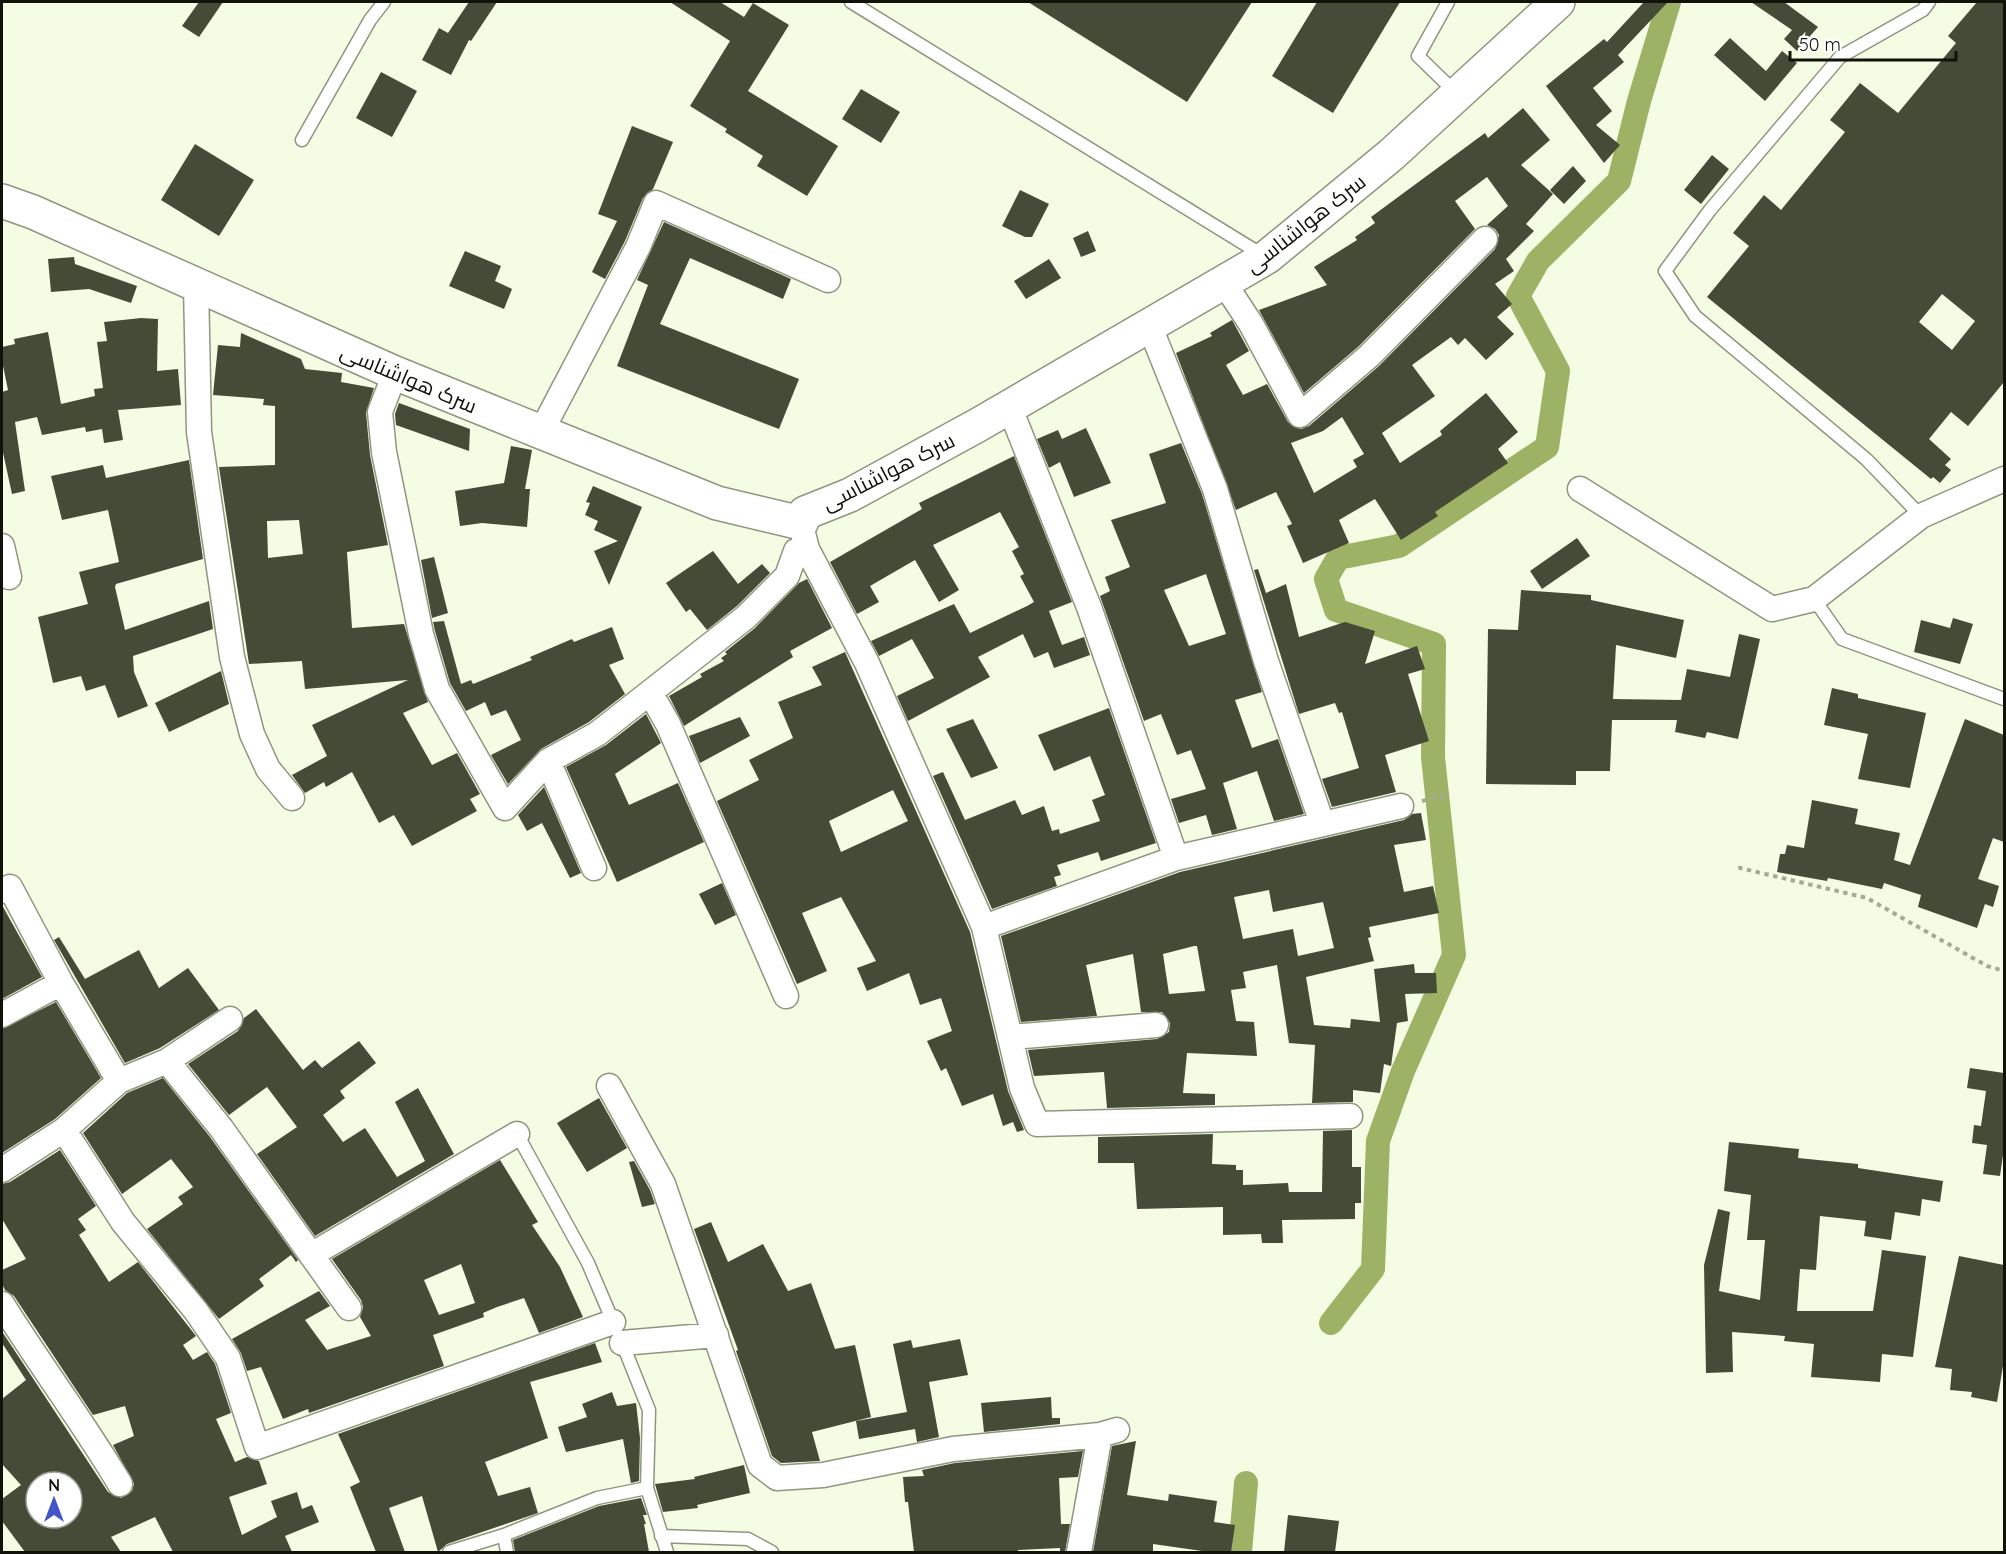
<svg xmlns="http://www.w3.org/2000/svg" width="2006" height="1554" viewBox="0 0 2006 1554" font-family="Quicksand,Cairo,sans-serif">
	<style>
		.lines { fill: none; stroke-linecap: round; stroke-linejoin: round }
		.canal { stroke: #9eb265; stroke-width: 24 }
		.building { fill: #454b36; fill-rule: evenodd }
		.lane-casing { stroke: #8f967f; stroke-width: 15 }
		.street-casing { stroke: #8f967f; stroke-width: 27 }
		.secondary-casing { stroke: #8f967f; stroke-width: 36 }
		.path { stroke: #a5aa97; stroke-width: 4; stroke-dasharray: 4.5 4.5; stroke-linecap: butt }
		.lane { stroke: #fff; stroke-width: 12 }
		.street { stroke: #fff; stroke-width: 24 }
		.secondary { stroke: #fff; stroke-width: 33 }
		.labels { text-anchor: middle; dominant-baseline: central; stroke-width: 6; stroke-linejoin: round; paint-order: stroke }
		.street-label { font-size: 21px; fill: #11130b; stroke: #fff }
	</style>
	<rect width="100%" height="100%" fill="#f4fce3"/>
	<g class="lines">
		<path class="canal" d="M 1331,1323 L 1373,1269 L 1378,1141 L 1403,1071 L 1454,955 L 1433,757 L 1434,644 L 1336,610 L 1326,579 L 1338,558 L 1399,546 L 1547,447 L 1558,371 L 1518,296 L 1538,261 L 1619,181 L 1639,101 L 1669,2
			M 1240,1552 L 1246,1483"/>
	</g>
	<path class="building" d="M 199,2 L 223,2 L 199,37 L 182,26 Z
		M 469,2 L 497,2 L 471,41 L 469,40 L 451,75 L 422,60 L 439,28 L 448,33 Z
		M 670,2 L 720,2 L 744,17 L 753,3 L 789,25 L 748,91 L 838,146 L 807,196 L 757,166 L 763,156 L 725,132 L 727,129 L 690,106 L 730,41 Z
		M 1028,2 L 1252,2 L 1187,102 Z
		M 1317,2 L 1400,2 L 1333,113 L 1272,76 Z
		M 1644,2 L 1668,2 L 1618,55 L 1624,62 L 1593,88 L 1612,111 L 1596,125 L 1620,145 L 1604,163 L 1546,86 L 1604,39 L 1607,42 Z
		M 1751,2 L 1784,2 L 1818,27 L 1797,51 L 1784,39 L 1792,30 Z
		M 1977,2 L 2004,2 L 2004,382 L 1968,426 L 1951,412 L 1929,439 L 1951,459 L 1945,465 L 1951,470 L 1940,483 L 1933,477 L 1931,479 L 1707,297 L 1749,246 L 1733,233 L 1764,195 L 1781,210 L 1845,132 L 1830,120 L 1860,83 L 1898,113 L 1956,43 L 1948,36 ZM 1942,294 L 1975,321 L 1952,350 L 1919,322 Z
		M 1730,38 L 1766,71 L 1782,51 L 1797,63 L 1765,101 L 1714,55 Z
		M 381,72 L 417,91 L 392,137 L 356,118 Z
		M 861,89 L 900,112 L 881,143 L 842,119 Z
		M 1523,108 L 1550,140 L 1521,165 L 1553,194 L 1526,224 L 1534,231 L 1506,259 L 1514,271 L 1495,284 L 1512,304 L 1497,317 L 1514,334 L 1486,360 L 1465,338 L 1458,345 L 1451,337 L 1412,365 L 1435,396 L 1382,433 L 1400,463 L 1442,435 L 1440,431 L 1486,393 L 1518,432 L 1498,449 L 1508,463 L 1435,512 L 1438,516 L 1401,540 L 1375,499 L 1339,520 L 1349,543 L 1303,563 L 1287,526 L 1292,524 L 1276,492 L 1236,510 L 1176,353 L 1212,336 L 1210,333 L 1232,320 L 1249,351 L 1226,365 L 1243,395 L 1267,384 L 1288,422 L 1301,429 L 1309,426 L 1379,366 L 1495,249 L 1499,235 L 1495,229 L 1487,225 L 1508,206 L 1487,177 L 1455,201 L 1475,229 L 1359,346 L 1304,393 L 1259,310 L 1327,285 L 1314,267 L 1357,240 L 1355,237 L 1375,223 L 1371,217 L 1485,133 L 1488,138 ZM 1342,417 L 1364,454 L 1353,460 L 1357,467 L 1314,493 L 1291,443 L 1323,431 Z
		M 632,126 L 673,142 L 653,189 L 643,198 L 625,241 L 605,279 L 592,272 L 617,221 L 598,214 Z
		M 195,144 L 254,180 L 219,236 L 161,200 Z
		M 1712,155 L 1729,169 L 1701,204 L 1684,190 Z
		M 1573,166 L 1586,181 L 1564,204 L 1550,190 Z
		M 1020,190 L 1049,204 L 1032,237 L 1025,237 L 1002,226 Z
		M 664,222 L 791,279 L 783,299 L 690,258 L 660,324 L 799,379 L 779,429 L 617,366 L 648,285 L 637,280 Z
		M 1088,231 L 1096,251 L 1081,257 L 1073,238 Z
		M 465,251 L 501,266 L 495,281 L 512,289 L 504,309 L 449,286 Z
		M 74,257 L 75,264 L 137,286 L 131,303 L 89,289 L 51,292 L 48,259 Z
		M 1049,259 L 1061,278 L 1026,299 L 1014,281 Z
		M 141,318 L 158,319 L 157,371 L 178,369 L 181,405 L 118,410 L 123,440 L 104,443 L 102,429 L 86,432 L 85,427 L 42,435 L 37,417 L 15,422 L 25,491 L 12,494 L 2,448 L 2,392 L 8,390 L 2,361 L 2,347 L 15,344 L 14,339 L 48,332 L 61,404 L 95,396 L 94,389 L 103,388 L 97,342 L 107,341 L 104,322 Z
		M 241,333 L 301,359 L 305,369 L 342,373 L 341,382 L 374,388 L 366,413 L 370,455 L 388,545 L 347,552 L 352,628 L 404,624 L 428,702 L 403,713 L 432,765 L 457,753 L 480,794 L 470,799 L 477,811 L 412,846 L 394,815 L 379,823 L 352,772 L 326,787 L 324,782 L 305,793 L 292,775 L 327,756 L 312,725 L 408,680 L 305,689 L 302,661 L 249,664 L 219,467 L 275,465 L 275,406 L 263,405 L 264,399 L 213,395 L 218,345 L 240,347 ZM 299,520 L 303,554 L 268,558 L 267,521 Z
		M 399,403 L 470,429 L 469,451 L 396,425 L 395,414 Z
		M 1086,428 L 1111,483 L 1074,497 L 1060,462 L 1049,468 L 1037,439 L 1058,430 L 1062,439 Z
		M 1181,443 L 1202,494 L 1262,692 L 1235,700 L 1252,748 L 1278,739 L 1304,814 L 1274,821 L 1257,771 L 1223,783 L 1237,829 L 1212,835 L 1206,815 L 1179,823 L 1171,799 L 1206,789 L 1191,750 L 1177,755 L 1161,714 L 1144,721 L 1100,596 L 1110,591 L 1105,577 L 1130,567 L 1111,520 L 1166,503 L 1149,454 ZM 1206,574 L 1226,634 L 1189,646 L 1164,590 Z
		M 511,446 L 532,450 L 525,489 L 530,489 L 527,527 L 482,523 L 460,526 L 455,491 L 504,483 Z
		M 1014,456 L 1072,602 L 1049,611 L 1062,645 L 1084,637 L 1090,655 L 1054,668 L 1048,652 L 1034,658 L 1023,634 L 978,657 L 990,677 L 908,721 L 897,696 L 934,678 L 912,639 L 879,656 L 871,641 L 954,604 L 970,633 L 1027,606 L 1034,602 L 1020,576 L 1024,574 L 1012,551 L 1019,547 L 1000,512 L 933,545 L 959,590 L 939,602 L 915,560 L 870,586 L 879,602 L 857,614 L 830,562 L 922,509 L 919,503 Z
		M 189,460 L 203,559 L 116,584 L 115,587 L 125,630 L 209,601 L 213,629 L 133,656 L 134,672 L 148,706 L 118,718 L 105,685 L 86,691 L 81,676 L 53,683 L 38,617 L 88,604 L 79,572 L 119,562 L 108,510 L 62,520 L 51,476 L 103,465 L 106,478 Z
		M 593,486 L 642,507 L 609,585 L 594,551 L 618,541 L 594,530 L 598,521 L 585,515 L 590,503 L 586,502 Z
		M 1577,538 L 1590,556 L 1542,589 L 1530,571 Z
		M 713,551 L 738,584 L 762,564 L 770,573 L 737,606 L 707,630 L 690,609 L 686,612 L 666,583 Z
		M 434,557 L 448,613 L 432,618 L 421,560 Z
		M 1258,569 L 1266,593 L 1286,584 L 1299,637 L 1345,622 L 1375,631 L 1365,664 L 1417,646 L 1425,669 L 1408,674 L 1429,741 L 1385,755 L 1396,792 L 1332,807 L 1322,779 L 1359,768 L 1342,712 L 1339,713 L 1335,703 L 1299,714 L 1254,570 Z
		M 807,579 L 832,628 L 790,651 L 793,657 L 684,726 L 669,696 L 702,677 L 700,674 L 724,661 L 721,658 L 727,654 L 725,652 L 755,628 L 799,583 Z
		M 1521,590 L 1591,595 L 1591,600 L 1684,620 L 1676,658 L 1616,645 L 1613,699 L 1681,700 L 1687,669 L 1730,677 L 1739,634 L 1760,639 L 1738,739 L 1707,732 L 1705,738 L 1675,732 L 1677,720 L 1612,720 L 1610,771 L 1576,771 L 1576,785 L 1486,784 L 1488,629 L 1518,630 Z
		M 1953,618 L 1973,624 L 1960,664 L 1914,652 L 1921,620 L 1950,628 Z
		M 444,621 L 461,684 L 471,680 L 473,684 L 532,660 L 530,657 L 572,639 L 574,642 L 612,627 L 624,659 L 609,665 L 625,694 L 589,722 L 541,749 L 508,784 L 491,755 L 521,740 L 506,710 L 491,716 L 485,702 L 466,711 L 450,683 L 435,631 L 433,622 Z
		M 845,652 L 970,932 L 1008,1091 L 1024,1130 L 1017,1132 L 1013,1122 L 1003,1126 L 993,1094 L 962,1106 L 946,1068 L 941,1071 L 927,1041 L 952,1031 L 941,998 L 920,1005 L 909,973 L 867,991 L 857,968 L 876,961 L 841,897 L 802,913 L 827,971 L 797,984 L 717,801 L 759,780 L 749,760 L 793,738 L 778,702 L 822,685 L 812,667 ZM 893,790 L 908,821 L 841,852 L 829,821 Z
		M 221,671 L 229,704 L 169,732 L 155,703 Z
		M 1832,688 L 1858,694 L 1858,698 L 1926,713 L 1910,788 L 1858,779 L 1868,734 L 1824,725 Z
		M 1109,708 L 1156,843 L 1101,861 L 1098,852 L 1057,865 L 1061,875 L 1054,877 L 1057,886 L 992,909 L 933,776 L 943,772 L 965,820 L 1015,800 L 1022,815 L 1044,806 L 1052,831 L 1059,829 L 1060,834 L 1100,821 L 1092,800 L 1105,795 L 1090,756 L 1054,771 L 1038,735 Z
		M 646,714 L 661,743 L 615,774 L 629,805 L 678,783 L 704,842 L 617,882 L 566,767 L 606,745 Z
		M 740,717 L 750,736 L 700,763 L 689,736 Z
		M 973,719 L 998,768 L 971,778 L 946,729 Z
		M 1965,719 L 2004,735 L 2004,842 L 1993,838 L 1978,879 L 1999,886 L 1993,907 L 1985,904 L 1977,928 L 1918,907 L 1921,895 L 1884,883 L 1882,889 L 1828,878 L 1827,881 L 1777,872 L 1780,854 L 1785,854 L 1787,845 L 1804,848 L 1812,800 L 1858,809 L 1855,824 L 1900,833 L 1894,860 L 1910,865 Z
		M 544,787 L 581,873 L 570,878 L 542,823 L 527,831 L 518,815 Z
		M 1421,813 L 1426,840 L 1394,845 L 1404,892 L 1433,886 L 1439,913 L 1369,927 L 1371,937 L 1368,938 L 1374,961 L 1306,977 L 1314,1025 L 1350,1028 L 1351,1019 L 1380,1022 L 1374,969 L 1414,964 L 1415,973 L 1436,973 L 1437,993 L 1405,994 L 1408,1021 L 1397,1023 L 1391,1066 L 1384,1064 L 1380,1093 L 1353,1090 L 1353,1102 L 1312,1103 L 1315,1045 L 1289,1043 L 1277,965 L 1243,972 L 1246,988 L 1231,990 L 1236,1021 L 1254,1022 L 1257,1056 L 1187,1053 L 1183,1093 L 1215,1094 L 1215,1105 L 1107,1108 L 1104,1072 L 1034,1076 L 1028,1050 L 1157,1039 L 1169,1032 L 1170,1023 L 1162,1012 L 1141,1012 L 1133,954 L 1086,965 L 1097,1016 L 1021,1022 L 1001,936 L 1180,872 L 1404,820 L 1412,814 ZM 1269,890 L 1273,912 L 1323,902 L 1334,948 L 1298,956 L 1293,929 L 1243,939 L 1234,897 ZM 1194,946 L 1197,946 L 1205,991 L 1169,994 L 1163,954 Z
		M 722,883 L 736,915 L 715,925 L 699,894 Z
		M 2,905 L 42,977 L 2,999 Z
		M 59,937 L 85,979 L 139,950 L 159,988 L 188,968 L 219,1010 L 160,1048 L 125,1063 L 54,940 Z
		M 56,1002 L 101,1078 L 55,1119 L 2,1153 L 2,1029 Z
		M 256,1009 L 303,1070 L 315,1060 L 322,1068 L 359,1041 L 376,1063 L 340,1091 L 345,1098 L 323,1115 L 343,1142 L 365,1128 L 397,1177 L 425,1161 L 395,1102 L 418,1088 L 454,1154 L 315,1236 L 257,1154 L 297,1127 L 267,1087 L 229,1115 L 188,1064 L 238,1031 L 244,1018 Z
		M 1970,1068 L 2004,1073 L 2004,1148 L 2000,1176 L 1983,1174 L 1987,1145 L 1972,1143 L 1974,1125 L 1981,1126 L 1986,1091 L 1967,1088 Z
		M 163,1078 L 210,1137 L 298,1260 L 296,1262 L 291,1255 L 259,1279 L 264,1286 L 219,1319 L 147,1229 L 183,1204 L 178,1197 L 193,1187 L 171,1159 L 122,1194 L 83,1133 L 127,1093 Z
		M 599,1098 L 627,1148 L 587,1172 L 557,1123 Z
		M 1352,1130 L 1352,1167 L 1361,1167 L 1361,1203 L 1355,1203 L 1355,1219 L 1282,1220 L 1283,1243 L 1262,1243 L 1261,1234 L 1223,1235 L 1223,1207 L 1137,1209 L 1134,1163 L 1098,1163 L 1098,1137 L 1213,1134 L 1212,1164 L 1236,1165 L 1236,1170 L 1243,1170 L 1243,1185 L 1288,1183 L 1289,1192 L 1322,1192 L 1323,1131 Z
		M 1729,1142 L 1799,1149 L 1798,1158 L 1858,1164 L 1858,1168 L 1943,1181 L 1940,1202 L 1922,1199 L 1920,1216 L 1895,1212 L 1891,1240 L 1864,1236 L 1866,1221 L 1820,1216 L 1816,1270 L 1800,1269 L 1797,1311 L 1873,1311 L 1882,1250 L 1926,1256 L 1913,1357 L 1882,1354 L 1880,1382 L 1811,1377 L 1814,1344 L 1784,1341 L 1785,1336 L 1732,1332 L 1733,1372 L 1706,1373 L 1704,1265 L 1718,1209 L 1730,1212 L 1719,1291 L 1760,1300 L 1765,1240 L 1747,1240 L 1751,1195 L 1724,1191 Z
		M 60,1150 L 96,1206 L 78,1219 L 86,1230 L 79,1235 L 109,1282 L 138,1262 L 196,1336 L 183,1345 L 193,1360 L 207,1352 L 215,1364 L 231,1413 L 216,1419 L 235,1462 L 247,1457 L 259,1461 L 267,1484 L 229,1497 L 242,1535 L 277,1517 L 271,1501 L 297,1492 L 302,1509 L 312,1505 L 319,1522 L 285,1536 L 292,1552 L 173,1552 L 155,1517 L 111,1537 L 121,1552 L 25,1552 L 2,1521 L 2,1499 L 21,1485 L 2,1464 L 2,1399 L 26,1380 L 2,1343 L 3,1333 L 108,1492 L 121,1498 L 132,1491 L 134,1484 L 113,1445 L 134,1436 L 125,1406 L 93,1415 L 14,1296 L 5,1290 L 2,1284 L 2,1270 L 26,1259 L 2,1219 L 2,1184 L 10,1182 ZM 36,1482 L 72,1482 L 72,1518 L 36,1518 Z
		M 500,1160 L 538,1222 L 532,1225 L 560,1267 L 583,1317 L 539,1333 L 524,1298 L 497,1307 L 483,1313 L 484,1317 L 433,1335 L 444,1366 L 309,1413 L 308,1409 L 283,1419 L 261,1367 L 247,1371 L 241,1353 L 232,1339 L 319,1291 L 330,1306 L 305,1320 L 327,1350 L 371,1336 L 360,1317 L 363,1307 L 361,1300 L 332,1259 ZM 461,1264 L 475,1303 L 439,1315 L 424,1280 Z
		M 634,1161 L 650,1190 L 655,1204 L 642,1207 L 629,1162 Z
		M 711,1222 L 728,1262 L 763,1244 L 788,1291 L 811,1283 L 835,1349 L 855,1345 L 871,1417 L 812,1432 L 820,1461 L 781,1463 L 772,1456 L 736,1351 L 738,1350 L 694,1229 Z
		M 1959,1256 L 2004,1265 L 2004,1360 L 1997,1402 L 1971,1397 L 1972,1392 L 1950,1390 L 1952,1369 L 1935,1367 Z
		M 960,1339 L 968,1375 L 929,1382 L 939,1437 L 917,1442 L 915,1429 L 859,1439 L 856,1421 L 907,1412 L 893,1344 L 911,1340 L 913,1348 Z
		M 595,1343 L 602,1362 L 530,1382 L 548,1438 L 485,1462 L 498,1496 L 530,1487 L 538,1513 L 447,1544 L 438,1552 L 422,1496 L 389,1508 L 405,1552 L 376,1552 L 350,1487 L 360,1482 L 338,1434 Z
		M 612,1392 L 617,1406 L 636,1403 L 640,1438 L 639,1481 L 631,1483 L 623,1439 L 566,1452 L 558,1427 L 587,1417 L 582,1404 Z
		M 1051,1397 L 1052,1418 L 1060,1418 L 1060,1424 L 984,1432 L 981,1403 Z
		M 1136,1441 L 1127,1495 L 1168,1501 L 1169,1494 L 1217,1501 L 1214,1522 L 1235,1525 L 1231,1552 L 1209,1552 L 1153,1544 L 1153,1552 L 1093,1552 L 1112,1446 Z
		M 1083,1451 L 1078,1477 L 1059,1478 L 1061,1524 L 1070,1524 L 1065,1552 L 1060,1552 L 1060,1548 L 1018,1550 L 1018,1552 L 914,1552 L 908,1502 L 905,1502 L 903,1477 L 924,1476 L 922,1470 L 955,1463 Z
		M 744,1465 L 750,1493 L 697,1505 L 698,1508 L 663,1512 L 655,1484 L 695,1479 L 694,1477 Z
		M 641,1498 L 647,1515 L 643,1515 L 646,1524 L 644,1524 L 649,1552 L 515,1552 L 513,1540 L 599,1506 Z
		M 1288,1515 L 1339,1521 L 1335,1552 L 1284,1552 Z"/>
	<g class="lines">
		<defs>
			<path id="lane" d="M 851,2 L 1264,256
				M 1448,2 L 1418,56 L 1456,93
				M 302,140 L 370,20 L 384,2
				M 1921,516 L 1866,459 L 1695,316 L 1665,271 L 1710,210 L 1840,57 L 1923,10 L 1929,2
				M 1814,599 L 1842,639 L 2004,699
				M 517,1134 L 588,1263 L 614,1324
				M 621,1340 L 649,1410 L 647,1488 L 667,1552
				M 504,1535 L 507,1552
				M 661,1536 L 748,1539 L 772,1552
				M 449,1552 L 504,1535 L 597,1498 L 647,1488"/>
			<path id="street" d="M 1224,283 L 1251,324 L 1300,415 L 1369,356 L 1485,239
				M 196,284 L 199,432 L 232,657 L 252,734 L 268,769 L 292,798
				M 1150,327 L 1215,489 L 1266,661 L 1322,823
				M 395,373 L 380,412 L 384,452 L 421,634 L 437,689 L 505,808 L 548,761 L 597,734 L 746,617 L 787,576 L 796,551 L 807,549 L 804,537
				M 1009,406 L 1089,607 L 1176,858
				M 541,432 L 638,247 L 656,203 L 828,280
				M 1580,489 L 1772,609 L 1814,599 L 1921,516 L 2004,479
				M 2,546 L 9,577
				M 807,549 L 867,663 L 984,927 L 1022,1088 L 1037,1124 L 1350,1116
				M 651,694 L 668,724 L 786,996
				M 548,761 L 594,868
				M 2,891 L 10,887 L 61,983 L 119,1081
				M 984,927 L 1176,858 L 1401,806
				M 2,1015 L 61,983
				M 1011,1037 L 1156,1025
				M 167,1061 L 221,1128 L 349,1308
				M 609,1086 L 663,1184 L 760,1465 L 777,1478 L 823,1475 L 953,1449 L 1100,1435 L 1117,1430
				M 64,1130 L 123,1222 L 196,1311 L 228,1358 L 257,1447 L 613,1322
				M 2,1170 L 64,1130 L 119,1081 L 167,1061 L 230,1019
				M 311,1255 L 517,1134
				M 2,1304 C 40,1365 83,1422 120,1484
				M 622,1343 L 716,1335
				M 1079,1552 L 1100,1435"/>
			<path id="secondary" d="M 2,201 L 33,212 L 395,373 L 541,432 L 717,503 L 801,523 L 805,513 L 850,495 L 978,425 L 1267,257 L 1391,155 L 1558,2"/>
		</defs>
		<use href="#lane" class="lane-casing"/>
		<use href="#street" class="street-casing"/>
		<use href="#secondary" class="secondary-casing"/>
		<path class="path" d="M 1422,801 L 1449,794
			M 1740,866 L 1740,868 L 1867,898 L 1987,966 L 2004,971"/>
		<use href="#lane" class="lane"/>
		<use href="#street" class="street"/>
		<use href="#secondary" class="secondary"/>
	</g>
	<g class="labels">
		<g class="street-label">
			<text transform="translate(1305 223) rotate(-38)">سرک هواشناسی</text>
			<text transform="translate(409 378) rotate(23)">سرک هواشناسی</text>
			<text transform="translate(888 471) rotate(-27)">سرک هواشناسی</text>
		</g>
	</g>
	<rect width="2006" height="1554" fill="none" stroke="#11130b" stroke-width="6"/>
	<g transform="translate(54 1500)"><circle r="28" fill="#ffffff" stroke="#a0a19d" stroke-width="1.5"/>
	<path d="M0-4.5L10 22L0 15L-10 22Z" fill="#4256ca"/>
	<text y="-9" font-size="16" font-weight="bold" text-anchor="middle" fill="#11130b">N</text>
	</g>
	<path d="M1790 51v9h166v-9" fill="none" stroke="#11130b" stroke-width="3"/>
	<text x="1799" y="51" font-size="18" fill="#11130b" stroke="#ffffff" stroke-width="4.5" paint-order="stroke">50 m</text>
</svg>
